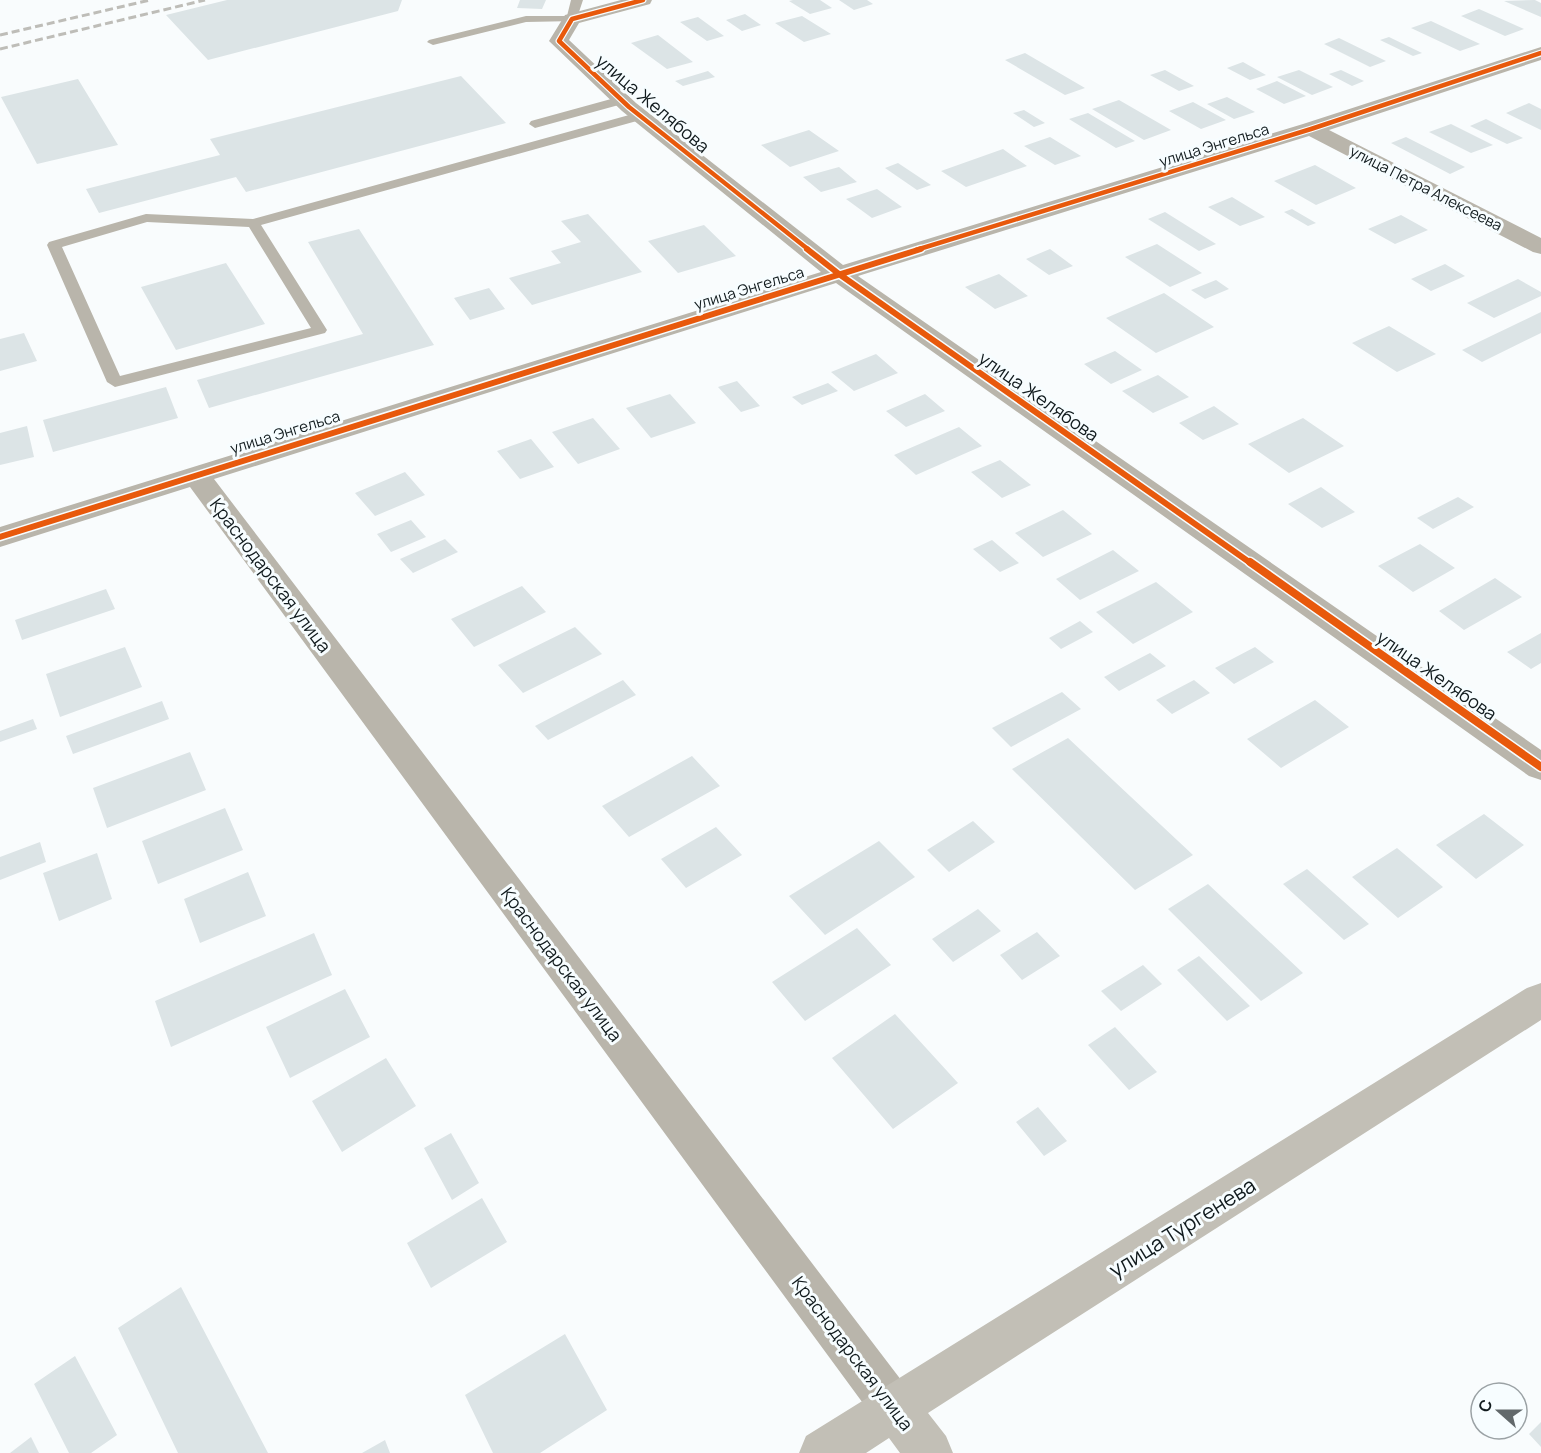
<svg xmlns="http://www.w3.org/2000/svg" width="1541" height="1453" viewBox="0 0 1541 1453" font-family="Manrope,sans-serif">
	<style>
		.building { fill: #dce4e6 }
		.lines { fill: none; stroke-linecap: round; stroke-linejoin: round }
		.service { fill: #b9b5ab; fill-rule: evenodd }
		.minor { fill: #b9b5ab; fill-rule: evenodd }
		.secondary { fill: #c2bfb6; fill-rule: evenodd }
		.rail { stroke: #bebdb8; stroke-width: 3; stroke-dasharray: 8 4; stroke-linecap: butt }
		.cycleway-far2-casing { stroke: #f7fdff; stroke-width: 7 }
		.cycleway-far1-casing { stroke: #f7fdff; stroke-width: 9 }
		.cycleway-casing { stroke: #f7fdff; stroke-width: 11 }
		.cycleway-far2 { stroke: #e8590c; stroke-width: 4.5 }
		.cycleway-far1 { stroke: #e8590c; stroke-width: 6 }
		.cycleway { stroke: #e8590c; stroke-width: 8 }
		.labels { text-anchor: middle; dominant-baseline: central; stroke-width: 6; stroke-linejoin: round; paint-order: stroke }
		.far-street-label { font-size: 15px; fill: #101a1d; stroke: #f7fdff }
		.street-label { font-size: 18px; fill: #101a1d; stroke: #f7fdff }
		.near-street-label { font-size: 21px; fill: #101a1d; stroke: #f7fdff }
	</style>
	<rect width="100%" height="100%" fill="#f9fcfd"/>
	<path class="building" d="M 227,0 L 402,0 L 398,11 L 208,60 L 166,15 Z
		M 520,0 L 546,0 L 542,9 L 517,8 Z
		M 793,0 L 820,0 L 832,8 L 810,14 L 789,1 Z
		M 839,0 L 867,0 L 873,4 L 854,10 Z
		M 1535,0 L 1541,3 L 1541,17 L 1504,1 Z
		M 1479,9 L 1524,29 L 1505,36 L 1461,16 Z
		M 745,14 L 761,25 L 742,31 L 726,20 Z
		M 802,16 L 831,34 L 804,42 L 775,23 Z
		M 698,17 L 724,36 L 707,41 L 680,22 Z
		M 1431,21 L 1480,44 L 1460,51 L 1411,28 Z
		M 658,35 L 693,62 L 667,69 L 631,43 Z
		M 1389,37 L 1422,53 L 1413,56 L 1380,40 Z
		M 1339,38 L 1386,61 L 1370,67 L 1324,44 Z
		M 1025,53 L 1085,88 L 1065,95 L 1005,60 Z
		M 1243,62 L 1266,75 L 1250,80 L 1227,68 Z
		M 1165,70 L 1194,86 L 1179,91 L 1150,75 Z
		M 1299,70 L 1333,87 L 1312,95 L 1277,77 Z
		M 1341,70 L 1364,81 L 1352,86 L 1329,74 Z
		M 708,71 L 715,77 L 683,86 L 675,81 Z
		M 461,76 L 506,123 L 246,192 L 236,177 L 99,213 L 86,189 L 220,155 L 210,139 Z
		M 78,79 L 118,145 L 37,164 L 1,97 Z
		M 1277,81 L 1306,96 L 1284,104 L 1256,89 Z
		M 1227,97 L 1255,112 L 1234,119 L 1207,104 Z
		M 1119,100 L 1171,130 L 1144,140 L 1092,109 Z
		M 1193,102 L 1226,120 L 1201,129 L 1169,111 Z
		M 1529,103 L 1541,109 L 1541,130 L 1506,113 Z
		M 1024,110 L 1045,123 L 1034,127 L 1013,113 Z
		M 1088,113 L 1135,141 L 1116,148 L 1069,119 Z
		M 1486,119 L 1523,138 L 1507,144 L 1470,126 Z
		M 1451,124 L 1493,145 L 1471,153 L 1429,132 Z
		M 809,130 L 839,151 L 790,167 L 761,145 Z
		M 1050,137 L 1081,156 L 1055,165 L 1024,146 Z
		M 1406,137 L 1465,167 L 1450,174 L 1391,143 Z
		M 1003,149 L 1027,166 L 966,187 L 941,171 Z
		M 898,163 L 931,185 L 917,190 L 885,168 Z
		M 1315,165 L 1356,188 L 1316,205 L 1274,181 Z
		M 839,167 L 857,182 L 821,192 L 803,177 Z
		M 877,189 L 902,207 L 872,218 L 846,199 Z
		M 1232,197 L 1265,217 L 1240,226 L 1208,207 Z
		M 1292,209 L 1316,223 L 1308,226 L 1284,212 Z
		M 1165,212 L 1216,244 L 1199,251 L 1148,219 Z
		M 588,214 L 642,272 L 532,305 L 509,278 L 561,263 L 551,251 L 581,242 L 561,221 Z
		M 1401,215 L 1428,230 L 1395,244 L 1368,229 Z
		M 704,225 L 736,256 L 678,273 L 648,241 Z
		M 359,229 L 434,345 L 209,408 L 197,380 L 363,334 L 308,242 Z
		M 1157,244 L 1202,273 L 1170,287 L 1125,257 Z
		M 1050,249 L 1073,266 L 1049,275 L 1026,259 Z
		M 226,263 L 265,324 L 176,350 L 141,287 Z
		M 1445,264 L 1465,276 L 1431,291 L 1411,279 Z
		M 999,274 L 1028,296 L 995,309 L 965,287 Z
		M 1518,279 L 1541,292 L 1541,296 L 1494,318 L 1467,303 Z
		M 1216,280 L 1229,289 L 1205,299 L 1191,290 Z
		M 489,288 L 505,309 L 470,320 L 454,298 Z
		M 1164,293 L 1214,327 L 1156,353 L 1106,318 Z
		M 1541,312 L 1541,333 L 1482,362 L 1462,350 Z
		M 1389,326 L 1436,354 L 1397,372 L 1352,343 Z
		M 24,333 L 37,361 L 0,371 L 0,339 Z
		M 1115,351 L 1142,370 L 1111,384 L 1084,364 Z
		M 876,354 L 898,373 L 854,391 L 831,372 Z
		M 1158,375 L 1189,397 L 1153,413 L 1122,391 Z
		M 737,381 L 760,406 L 741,412 L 718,387 Z
		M 828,383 L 838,391 L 802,405 L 792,397 Z
		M 166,387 L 178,418 L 53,452 L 43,420 Z
		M 670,394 L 696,423 L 651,438 L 626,408 Z
		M 925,394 L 945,411 L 906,427 L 886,411 Z
		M 1214,406 L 1239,424 L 1203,440 L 1179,423 Z
		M 593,418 L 620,449 L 578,464 L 552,432 Z
		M 1303,418 L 1344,446 L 1289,473 L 1248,444 Z
		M 27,426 L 34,457 L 0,465 L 0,433 Z
		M 959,427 L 982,446 L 916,475 L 894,455 Z
		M 531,439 L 554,467 L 520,479 L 497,451 Z
		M 1000,460 L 1031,485 L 1002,498 L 971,472 Z
		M 405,472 L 425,495 L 375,516 L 355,493 Z
		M 1321,487 L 1355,512 L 1322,528 L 1288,504 Z
		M 1458,497 L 1474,507 L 1433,529 L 1417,518 Z
		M 1063,510 L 1092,534 L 1043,557 L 1015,533 Z
		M 411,520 L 426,537 L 391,552 L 377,534 Z
		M 445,539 L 458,552 L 413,573 L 400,559 Z
		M 992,540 L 1019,563 L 1000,572 L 973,549 Z
		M 1420,544 L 1455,568 L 1413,592 L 1378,566 Z
		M 1113,550 L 1139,571 L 1080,600 L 1056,579 Z
		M 1495,578 L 1522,597 L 1464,630 L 1439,611 Z
		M 1156,582 L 1193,612 L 1133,644 L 1096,612 Z
		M 522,586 L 546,612 L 474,647 L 451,619 Z
		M 106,589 L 115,609 L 22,640 L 15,620 Z
		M 1080,621 L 1093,632 L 1061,649 L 1049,638 Z
		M 575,627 L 602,654 L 523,693 L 498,665 Z
		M 1541,633 L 1541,663 L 1531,669 L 1507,652 Z
		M 125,647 L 142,687 L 60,717 L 46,674 Z
		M 1255,647 L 1274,662 L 1234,684 L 1215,668 Z
		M 1150,653 L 1166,666 L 1119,691 L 1104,677 Z
		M 623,680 L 636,695 L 548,740 L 535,726 Z
		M 1194,680 L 1210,693 L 1172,714 L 1156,700 Z
		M 1062,692 L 1081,709 L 1011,747 L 992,728 Z
		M 1315,700 L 1349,727 L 1281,768 L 1247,739 Z
		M 162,701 L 169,719 L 73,754 L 66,736 Z
		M 33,719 L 37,729 L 0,742 L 0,731 Z
		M 1068,738 L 1193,855 L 1135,890 L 1012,769 Z
		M 190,752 L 206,790 L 107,828 L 93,788 Z
		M 692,756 L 720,786 L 629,837 L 602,806 Z
		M 225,808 L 243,850 L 158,884 L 142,841 Z
		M 1484,814 L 1524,845 L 1476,879 L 1436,845 Z
		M 973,821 L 995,842 L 949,872 L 927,850 Z
		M 716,827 L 742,855 L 686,888 L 661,859 Z
		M 879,841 L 915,877 L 825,935 L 789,896 Z
		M 40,842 L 46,862 L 0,880 L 0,857 Z
		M 1397,848 L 1443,887 L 1398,918 L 1352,877 Z
		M 97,853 L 112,899 L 59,921 L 43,873 Z
		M 1307,869 L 1369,924 L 1344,940 L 1283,884 Z
		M 248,872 L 266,916 L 200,943 L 184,899 Z
		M 1208,884 L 1303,973 L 1261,1001 L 1168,909 Z
		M 978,909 L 1001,931 L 953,962 L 932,939 Z
		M 857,928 L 891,965 L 805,1021 L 772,982 Z
		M 1037,932 L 1060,956 L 1022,980 L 1000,955 Z
		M 314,933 L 332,975 L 171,1047 L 155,1001 Z
		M 1199,956 L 1250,1006 L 1227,1021 L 1177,970 Z
		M 1143,965 L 1162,984 L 1121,1011 L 1101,991 Z
		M 345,989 L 370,1037 L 290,1078 L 266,1027 Z
		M 895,1014 L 958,1083 L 893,1129 L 832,1058 Z
		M 1115,1027 L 1157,1072 L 1129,1090 L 1088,1045 Z
		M 386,1058 L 416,1106 L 342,1152 L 312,1101 Z
		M 1038,1107 L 1067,1141 L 1044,1156 L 1016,1122 Z
		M 451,1133 L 479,1183 L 452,1200 L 424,1148 Z
		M 482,1198 L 507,1242 L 431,1288 L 407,1243 Z
		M 181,1287 L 268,1453 L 178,1453 L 118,1328 Z
		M 565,1334 L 607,1410 L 540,1453 L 493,1453 L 465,1395 Z
		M 75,1356 L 117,1435 L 91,1453 L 69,1453 L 34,1384 Z
		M 1541,1422 L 1541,1447 L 1529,1434 Z
		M 31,1437 L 39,1453 L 10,1453 Z
		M 385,1440 L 390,1453 L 362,1453 Z"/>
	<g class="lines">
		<path class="service" d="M 571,0 L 583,0 L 576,21 L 526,22 L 433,45 L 427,42 L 429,40 L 526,16 L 567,16 Z
			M 622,96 L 626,97 L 628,100 L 626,103 L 535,128 L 529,124 L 531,121 Z
			M 640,112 L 644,113 L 646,116 L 644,119 L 261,225 L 327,330 L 325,333 L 115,387 L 107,382 L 47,245 L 49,242 L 146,214 L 253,219 ZM 147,222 L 249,227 L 311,328 L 120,376 L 62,247 Z"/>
		<path class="minor" d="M 621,0 L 652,0 L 650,4 L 579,23 L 569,40 L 636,103 L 843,265 L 1303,124 L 1541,47 L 1541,60 L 1329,130 L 1541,238 L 1541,254 L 1533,252 L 1309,136 L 858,276 L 1541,750 L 1541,780 L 1529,776 L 836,283 L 214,479 L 911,1393 L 918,1409 L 911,1425 L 895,1432 L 879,1425 L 190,487 L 0,547 L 0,527 L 821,272 L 622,111 L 549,41 L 565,15 Z"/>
		<path class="secondary" d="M 1541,983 L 1541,1020 L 928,1413 L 946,1436 L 953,1453 L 900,1453 L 889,1438 L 866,1453 L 799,1453 L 806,1436 L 1527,988 Z"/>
		<path class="rail" d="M 0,35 L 150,0
			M 0,49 L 205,0"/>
		<defs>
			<path id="cycleway-far2" d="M 643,0 L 572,19 L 559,41 L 629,107 L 809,250
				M 916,250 L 1311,129 L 1541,53"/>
			<path id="cycleway-far1" d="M 807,249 L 839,274 L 1252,564
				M 0,537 L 921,249"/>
			<path id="cycleway" d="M 1250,562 L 1541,767"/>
		</defs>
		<use href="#cycleway-far2" class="cycleway-far2-casing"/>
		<use href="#cycleway-far1" class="cycleway-far1-casing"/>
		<use href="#cycleway" class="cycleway-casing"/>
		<use href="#cycleway-far2" class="cycleway-far2"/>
		<use href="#cycleway-far1" class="cycleway-far1"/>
		<use href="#cycleway" class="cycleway"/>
	</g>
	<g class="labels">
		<g class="far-street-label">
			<text transform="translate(1214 145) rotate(-17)">улица Энгельса</text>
			<text transform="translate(1426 188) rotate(27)">улица Петра Алексеева</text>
			<text transform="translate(749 288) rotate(-17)">улица Энгельса</text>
			<text transform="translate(285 432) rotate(-17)">улица Энгельса</text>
		</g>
		<g class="street-label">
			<text transform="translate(653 103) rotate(40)">улица Желябова</text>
			<text transform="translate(1039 396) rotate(35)">улица Желябова</text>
			<text transform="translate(271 575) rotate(53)">Краснодарская улица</text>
			<text transform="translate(1437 675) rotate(35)">улица Желябова</text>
			<text transform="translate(562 964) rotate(53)">Краснодарская улица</text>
			<text transform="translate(853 1353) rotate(53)">Краснодарская улица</text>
		</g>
		<g class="near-street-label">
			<text transform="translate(1182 1227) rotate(-32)">улица Тургенева</text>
		</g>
	</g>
	<g transform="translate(1499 1411) rotate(291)"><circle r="28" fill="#f7fdff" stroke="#9ba2a5" stroke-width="1.5"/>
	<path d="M0-4.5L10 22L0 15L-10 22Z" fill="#62696b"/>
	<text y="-9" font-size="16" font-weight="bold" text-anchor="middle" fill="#101a1d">С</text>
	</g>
</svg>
